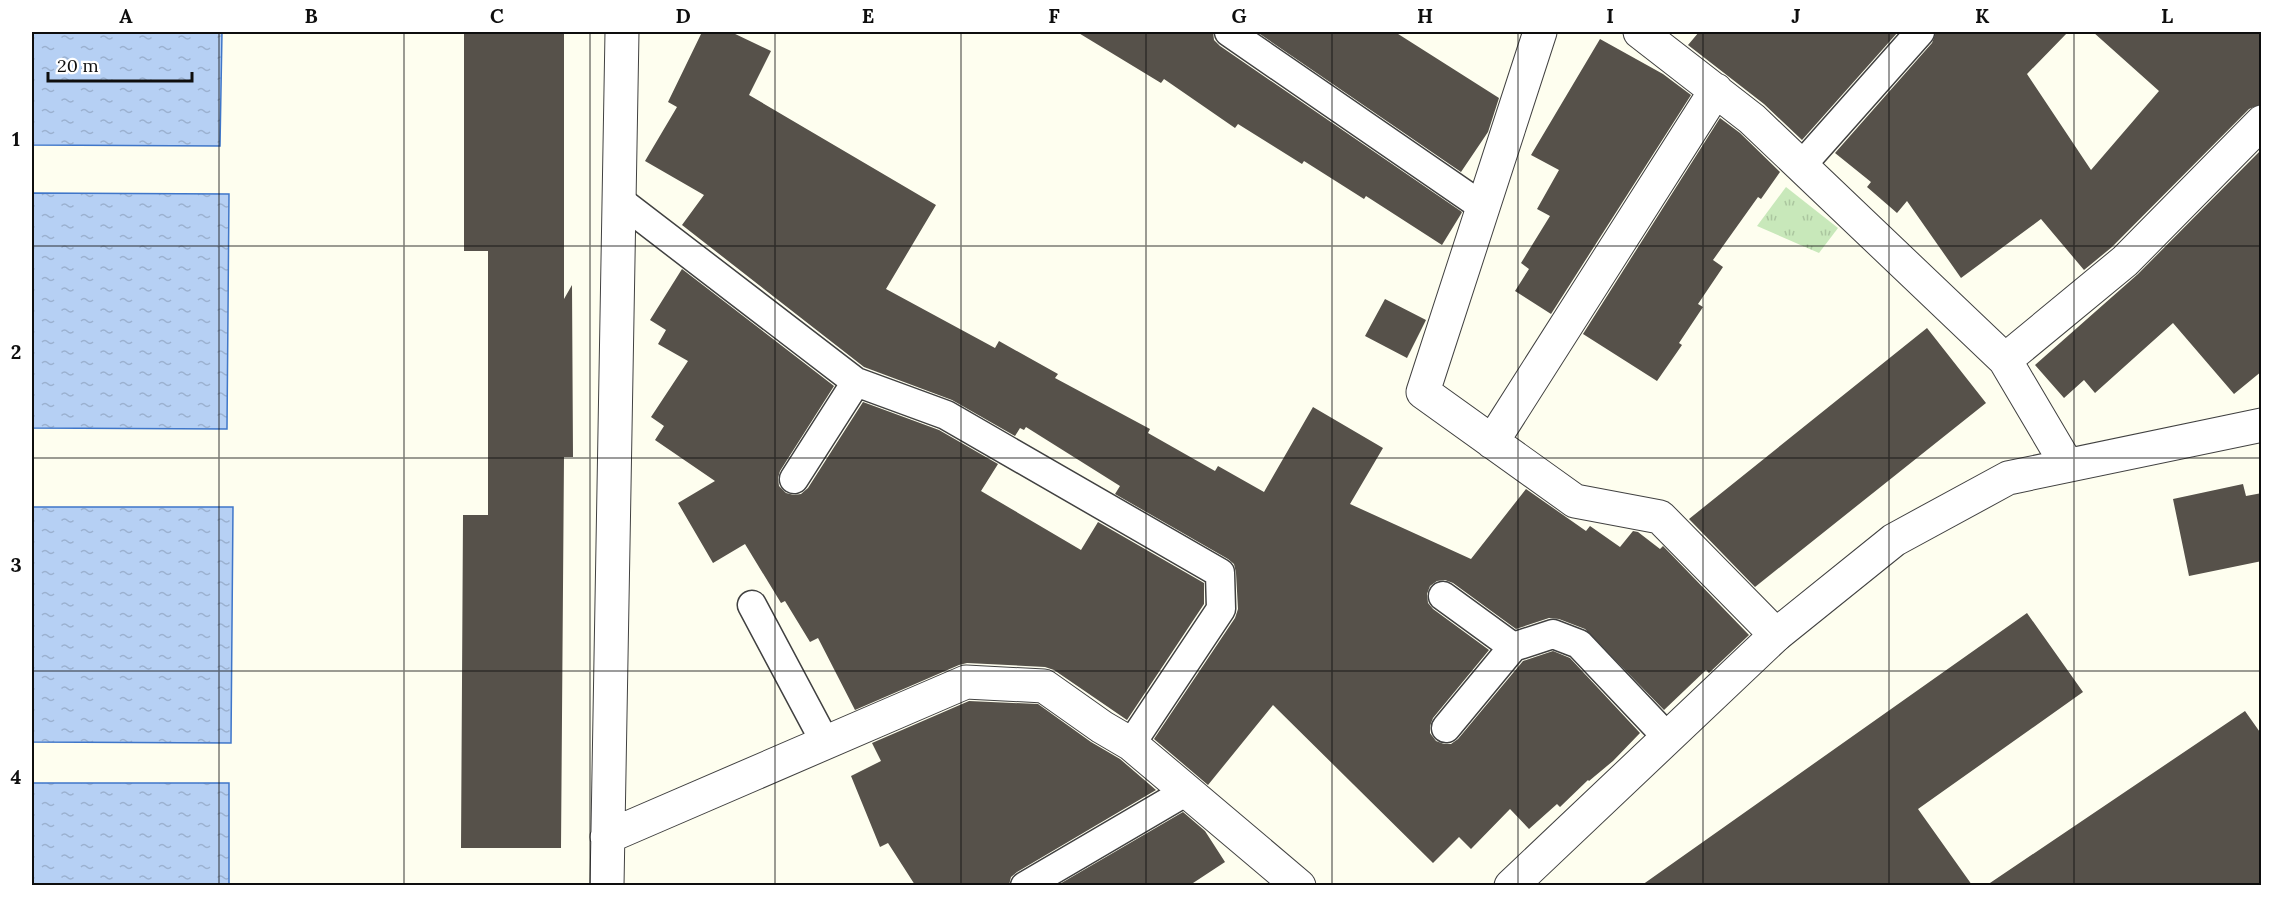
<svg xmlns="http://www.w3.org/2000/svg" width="2293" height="917" viewBox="0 0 2293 917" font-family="Lora,serif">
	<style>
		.park { fill: url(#park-tufts) }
		.water { fill: url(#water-ripples); stroke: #3f76c9; stroke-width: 1.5 }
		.building { fill: #56514a }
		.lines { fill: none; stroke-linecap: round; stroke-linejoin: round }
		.service-casing { stroke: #414141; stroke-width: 31 }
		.minor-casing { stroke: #414141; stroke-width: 35 }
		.tertiary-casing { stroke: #414141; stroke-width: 35 }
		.service { stroke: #fff; stroke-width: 28 }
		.minor { stroke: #fff; stroke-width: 33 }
		.tertiary { stroke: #fff; stroke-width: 33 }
		.grid { fill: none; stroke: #0e0e0e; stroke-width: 1.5; stroke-opacity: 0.55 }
		.neatline { fill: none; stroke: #0e0e0e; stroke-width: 2 }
		.grid-label { font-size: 20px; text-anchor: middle; font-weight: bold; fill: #0e0e0e }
	</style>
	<defs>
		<pattern id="park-tufts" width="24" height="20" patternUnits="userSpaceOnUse" patternTransform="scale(1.5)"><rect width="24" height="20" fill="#c8e8ba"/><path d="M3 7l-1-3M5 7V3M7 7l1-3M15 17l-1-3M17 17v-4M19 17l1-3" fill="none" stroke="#abc69f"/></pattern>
		<pattern id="water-ripples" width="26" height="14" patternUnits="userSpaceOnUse" patternTransform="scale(1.5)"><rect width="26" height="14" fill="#b6d0f4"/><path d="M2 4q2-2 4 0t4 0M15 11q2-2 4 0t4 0" fill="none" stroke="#9bb1d0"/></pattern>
	</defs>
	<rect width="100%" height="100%" fill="#fefeef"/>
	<path class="park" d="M 1786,187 L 1838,228 L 1819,253 L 1757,226 Z"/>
	<path class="water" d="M 32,32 L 222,32 L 220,146 L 32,145 Z
		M 32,193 L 229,194 L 227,429 L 32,428 Z
		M 32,507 L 233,507 L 231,743 L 32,742 Z
		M 32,783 L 229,783 L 229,885 L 32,885 Z"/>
	<path class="building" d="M 464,32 L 564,32 L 564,299 L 572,285 L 573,457 L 564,457 L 561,848 L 461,848 L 463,515 L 488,515 L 488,251 L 464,251 Z
		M 702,32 L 731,32 L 771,51 L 749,95 L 936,205 L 886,289 L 995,348 L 999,341 L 1058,374 L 1055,378 L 1150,429 L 1148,433 L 1215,471 L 1218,466 L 1264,492 L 1313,407 L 1383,448 L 1350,504 L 1471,559 L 1526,489 L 1586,531 L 1590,526 L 1620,547 L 1633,531 L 1638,532 L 1660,549 L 1663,546 L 1749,635 L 1709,673 L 1706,670 L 1664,710 L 1585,629 L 1559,619 L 1549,618 L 1516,629 L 1453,583 L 1445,580 L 1437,581 L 1430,586 L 1427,594 L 1428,603 L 1433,609 L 1489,650 L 1433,718 L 1430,726 L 1430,733 L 1436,741 L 1444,744 L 1451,744 L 1458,739 L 1523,661 L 1553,651 L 1570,658 L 1640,733 L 1613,761 L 1589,781 L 1588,780 L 1560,807 L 1557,804 L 1529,829 L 1510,809 L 1471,849 L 1459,837 L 1433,863 L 1273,705 L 1208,785 L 1154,739 L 1235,618 L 1238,609 L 1236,573 L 1234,564 L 1228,559 L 1115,494 L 1120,486 L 1026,427 L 1024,430 L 1020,428 L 1015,436 L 952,400 L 864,367 L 682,225 L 704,195 L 645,161 L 677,107 L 668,102 Z
		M 1077,32 L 1213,32 L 1214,40 L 1220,46 L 1462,212 L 1461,214 L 1442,245 L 1366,196 L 1364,199 L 1304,161 L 1302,164 L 1238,124 L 1235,128 L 1164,79 L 1161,83 Z
		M 1257,32 L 1395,32 L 1499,98 L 1488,132 L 1461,172 Z
		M 1699,32 L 1898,32 L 1802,140 L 1764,104 L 1688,45 Z
		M 1936,32 L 2068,32 L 2027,74 L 2091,170 L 2159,91 L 2093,32 L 2262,32 L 2262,104 L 2249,109 L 2112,247 L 2084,270 L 2041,219 L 1961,278 L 1907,201 L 1897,213 L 1867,187 L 1871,182 L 1835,153 L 1932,43 Z
		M 1600,39 L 1663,74 L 1691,95 L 1551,314 L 1515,291 L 1529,269 L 1521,263 L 1550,216 L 1537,209 L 1559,170 L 1531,155 Z
		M 1720,118 L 1740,133 L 1780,172 L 1761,199 L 1758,197 L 1713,260 L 1723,267 L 1698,304 L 1703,307 L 1679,343 L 1682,345 L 1657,381 L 1583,334 Z
		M 2262,149 L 2262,371 L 2234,394 L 2173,323 L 2095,393 L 2084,380 L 2064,398 L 2035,365 L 2138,274 Z
		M 682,269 L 834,386 L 780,471 L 778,478 L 779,486 L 786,493 L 794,495 L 801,494 L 808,488 L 863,402 L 939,430 L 998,464 L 981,491 L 1081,550 L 1098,522 L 1204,583 L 1204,604 L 1127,720 L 1054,670 L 1045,667 L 967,663 L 959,665 L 855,710 L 818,638 L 810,642 L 785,601 L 781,603 L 745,544 L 713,563 L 678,503 L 715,481 L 655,440 L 664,426 L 651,417 L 688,361 L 658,344 L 666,330 L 650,320 Z
		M 1385,299 L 1426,320 L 1407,358 L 1365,336 Z
		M 1927,328 L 1986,403 L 1755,587 L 1689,519 Z
		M 2243,484 L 2246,496 L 2262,493 L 2262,561 L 2189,576 L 2173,499 Z
		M 2027,613 L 2083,692 L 1918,809 L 1972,885 L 1642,885 Z
		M 969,701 L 1038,704 L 1091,742 L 1120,759 L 1156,790 L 1017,872 L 1011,877 L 1009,885 L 915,885 L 888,843 L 880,847 L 851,776 L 881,761 L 872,743 Z
		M 2245,711 L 2262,735 L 2262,885 L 1987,885 Z
		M 1183,812 L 1205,831 L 1225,862 L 1190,885 L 1058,885 Z"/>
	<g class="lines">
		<defs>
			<path id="service" d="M 1229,32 L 1483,207
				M 1801,166 L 1920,32
				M 619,200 L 856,382 L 946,415 L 1220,573 L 1221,609 L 1131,744
				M 794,479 L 856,382
				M 1443,596 L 1513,647 L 1553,634 L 1579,644 L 1668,738
				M 752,605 L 825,742
				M 1446,728 L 1513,647
				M 1025,886 L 1187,791"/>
			<path id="minor" d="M 1540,32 L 1423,392 L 1575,501 L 1660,517 L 1776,635
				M 1640,32 L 1752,119 L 2005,360 L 2067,465
				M 2005,360 L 2125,261 L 2262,122
				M 1492,442 L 1716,90
				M 607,837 L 966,682 L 1044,686 L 1102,727 L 1131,744 L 1299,886
				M 607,886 L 622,32"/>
			<path id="tertiary" d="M 1511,886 L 1776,635 L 1894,540 L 2008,478 L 2262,425"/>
		</defs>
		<use href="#service" class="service-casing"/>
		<use href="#minor" class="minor-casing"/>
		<use href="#tertiary" class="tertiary-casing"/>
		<use href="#service" class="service"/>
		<use href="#minor" class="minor"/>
		<use href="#tertiary" class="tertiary"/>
	</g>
	<path class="grid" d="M 219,32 L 219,886M 404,32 L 404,886M 590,32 L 590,886M 775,32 L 775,886M 961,32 L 961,886M 1146,32 L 1146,886M 1332,32 L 1332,886M 1518,32 L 1518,886M 1703,32 L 1703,886M 1889,32 L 1889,886M 2074,32 L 2074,886M 32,246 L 2262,246M 32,458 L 2262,458M 32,671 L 2262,671"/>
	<rect width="2293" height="917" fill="none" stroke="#ffffff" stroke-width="66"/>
	<path d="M48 72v9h144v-9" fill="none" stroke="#0e0e0e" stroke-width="3"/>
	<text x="57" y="72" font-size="18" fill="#0e0e0e" stroke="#ffffff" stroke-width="4.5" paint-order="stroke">20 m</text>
	<rect x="33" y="33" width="2227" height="851" class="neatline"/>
	<g class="grid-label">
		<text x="126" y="23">A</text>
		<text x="311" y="23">B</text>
		<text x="497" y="23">C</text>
		<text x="683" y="23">D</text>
		<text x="868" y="23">E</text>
		<text x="1054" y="23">F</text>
		<text x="1239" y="23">G</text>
		<text x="1425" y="23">H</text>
		<text x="1610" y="23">I</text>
		<text x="1796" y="23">J</text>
		<text x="1982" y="23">K</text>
		<text x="2167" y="23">L</text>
		<text x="16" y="146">1</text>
		<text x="16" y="359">2</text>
		<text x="16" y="572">3</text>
		<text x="16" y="784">4</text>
	</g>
</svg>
